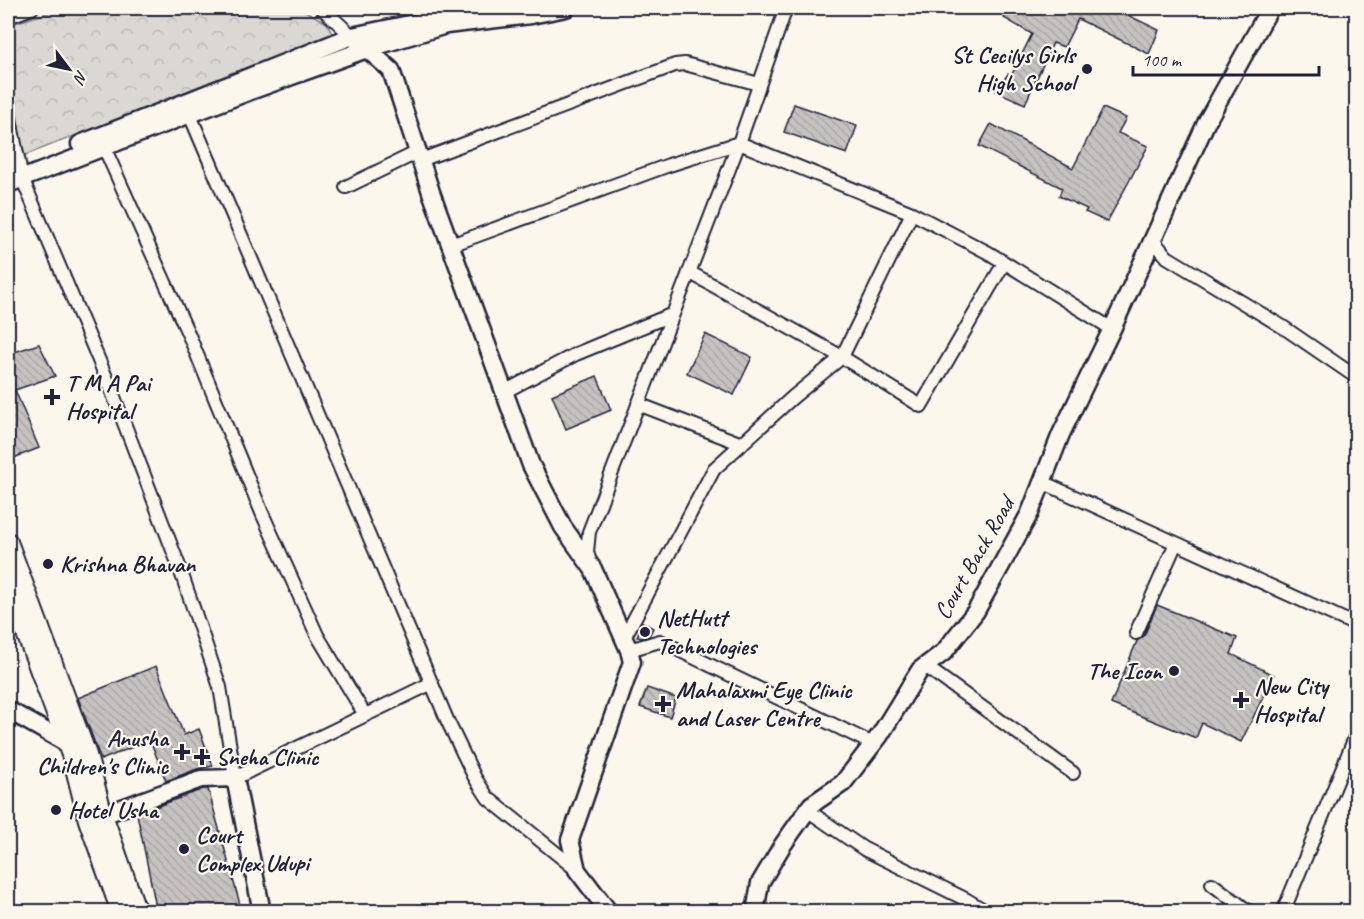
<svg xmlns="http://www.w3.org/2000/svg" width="1364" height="919" viewBox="0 0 1364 919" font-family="Caveat,sans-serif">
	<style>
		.forest { fill: url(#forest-crowns); stroke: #7e7d87; stroke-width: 1.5 }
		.building { fill: url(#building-back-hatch); stroke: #22223b; stroke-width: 1.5 }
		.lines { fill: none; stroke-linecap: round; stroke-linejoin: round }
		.street-casing { stroke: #22223b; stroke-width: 16 }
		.secondary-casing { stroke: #22223b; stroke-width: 21 }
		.primary-casing { stroke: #22223b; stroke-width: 22 }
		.street { stroke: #fbf7ec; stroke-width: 12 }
		.secondary { stroke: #fbf7ec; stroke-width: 16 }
		.primary { stroke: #fbf7ec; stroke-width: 18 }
		.poi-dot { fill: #22223b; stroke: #fbf7ec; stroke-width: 2 }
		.labels { text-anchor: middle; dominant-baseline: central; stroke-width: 4.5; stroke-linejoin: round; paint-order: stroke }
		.poi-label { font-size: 24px; font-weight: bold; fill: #22223b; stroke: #fbf7ec; text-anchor: start }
		.street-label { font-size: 24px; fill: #22223b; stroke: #fbf7ec }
	</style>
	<defs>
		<pattern id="forest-crowns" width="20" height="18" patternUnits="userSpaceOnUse" patternTransform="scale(1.5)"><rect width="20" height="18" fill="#dbd8d3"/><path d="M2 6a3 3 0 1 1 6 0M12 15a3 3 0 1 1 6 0" fill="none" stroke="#bcb9b6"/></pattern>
		<pattern id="building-back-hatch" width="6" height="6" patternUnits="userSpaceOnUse" patternTransform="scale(1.5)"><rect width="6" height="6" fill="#c6c2c0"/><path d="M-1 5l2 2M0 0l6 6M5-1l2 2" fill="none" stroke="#aaa6a6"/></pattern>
	</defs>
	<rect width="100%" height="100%" fill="#fbf7ec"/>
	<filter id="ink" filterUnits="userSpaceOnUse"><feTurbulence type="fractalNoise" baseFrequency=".0167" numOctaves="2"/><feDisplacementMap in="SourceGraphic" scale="12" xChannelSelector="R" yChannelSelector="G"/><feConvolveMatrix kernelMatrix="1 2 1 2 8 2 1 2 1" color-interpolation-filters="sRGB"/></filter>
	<g filter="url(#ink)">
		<path class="forest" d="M 64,8 L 300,8 L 327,23 L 333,36 L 23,156 L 8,50 L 8,25 Z"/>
		<path class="building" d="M 1009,8 L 1113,8 L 1159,30 L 1149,54 L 1078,19 L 1064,47 L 1053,43 L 1025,104 L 996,91 L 1008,74 L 1011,76 L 1032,34 L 1004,18 Z
			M 794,104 L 857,126 L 847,154 L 784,132 Z
			M 1103,108 L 1126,118 L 1118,133 L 1148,146 L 1107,222 L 1085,212 L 1087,209 L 1059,196 L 1062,188 L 979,146 L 991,124 L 1073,168 Z
			M 705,334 L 752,357 L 734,395 L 687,373 Z
			M 39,344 L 55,376 L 15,390 L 39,448 L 11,459 L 8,451 L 8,354 Z
			M 597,376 L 611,410 L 566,429 L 552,395 Z
			M 1157,605 L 1237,638 L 1231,654 L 1274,675 L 1241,742 L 1202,723 L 1196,738 L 1111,704 L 1137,641 L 1144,636 Z
			M 642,622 L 653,628 L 649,636 L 642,638 L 637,637 Z
			M 156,666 L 184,735 L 199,729 L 213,766 L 197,769 L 166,781 L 150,740 L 101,760 L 78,698 Z
			M 647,688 L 676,698 L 670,717 L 640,707 Z
			M 203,789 L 208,789 L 241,908 L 230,912 L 157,912 L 137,814 Z"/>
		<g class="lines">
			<defs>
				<path id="street" d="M 322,8 L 352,36
					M 8,17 L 32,8
					M 8,110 L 22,178 L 111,389 L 179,566 L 220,687 L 235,778 L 432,683
					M 190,115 L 448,722 L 475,778 L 488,798 L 577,870
					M 104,147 L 191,340 L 262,513 L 317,635 L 365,715
					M 421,160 L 675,65 L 685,64 L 759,84
					M 346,187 L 418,152
					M 1152,239 L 1167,257 L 1283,327 L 1356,377
					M 451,245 L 669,165 L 739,143 L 912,213 L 989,253 L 1112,329
					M 689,272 L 842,357 L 921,406 L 1004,263
					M 504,392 L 576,354 L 673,314
					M 638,404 L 742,444
					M 1042,482 L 1356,625
					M 590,562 L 587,552 L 589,532 L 739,143 L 786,8
					M 1136,633 L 1176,543
					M 624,638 L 714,469 L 793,397 L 842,357 L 912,213
					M 629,650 L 660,641 L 873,744
					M 925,666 L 1073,773
					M 807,810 L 864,849 L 967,900 L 987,912
					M 1212,884 L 1249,912
					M 1283,912 L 1356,735"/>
				<path id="secondary" d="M 352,36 L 391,70 L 431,192 L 531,465 L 563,527 L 593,569 L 629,650 L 632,662 L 570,840 L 577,870 L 609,912
					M 80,144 L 352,36 L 486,8
					M 8,184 L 253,90 L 367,49 L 446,25 L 531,15 L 566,8
					M 8,710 L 72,746
					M 103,815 L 201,779 L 235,778 L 262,912
					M 755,912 L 760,883 L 782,846 L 811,805 L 843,783 L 880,735 L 920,670 L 944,652 L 976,611 L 1030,513 L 1061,434 L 1112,329 L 1207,121 L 1270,8"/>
				<path id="primary" d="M 8,542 L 87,755 L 103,815 L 137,912
					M 8,585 L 73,760 L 88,820 L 121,912"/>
			</defs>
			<use href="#street" class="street-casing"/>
			<use href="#secondary" class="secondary-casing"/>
			<use href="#primary" class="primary-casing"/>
			<use href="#street" class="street"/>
			<use href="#secondary" class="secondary"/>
			<use href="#primary" class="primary"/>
		</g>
	</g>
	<g class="poi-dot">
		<circle cx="1087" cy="69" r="6"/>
		<path d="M49 388h6v6h6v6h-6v6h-6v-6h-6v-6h6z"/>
		<circle cx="48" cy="564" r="6"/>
		<circle cx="645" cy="632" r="6"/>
		<circle cx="1174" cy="671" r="6"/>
		<path d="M1238 691h6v6h6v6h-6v6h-6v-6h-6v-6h6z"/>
		<path d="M660 695h6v6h6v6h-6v6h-6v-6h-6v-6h6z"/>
		<path d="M179 743h6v6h6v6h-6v6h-6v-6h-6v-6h6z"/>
		<path d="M199 748h6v6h6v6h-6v6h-6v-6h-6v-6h6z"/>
		<circle cx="56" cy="810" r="6"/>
		<circle cx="184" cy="849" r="6"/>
	</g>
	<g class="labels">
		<g class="poi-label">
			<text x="1075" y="55" text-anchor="end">St Cecilys Girls<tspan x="1075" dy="28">High School</tspan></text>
			<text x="66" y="383">T M A Pai<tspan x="66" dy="28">Hospital</tspan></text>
			<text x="60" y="564">Krishna Bhavan</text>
			<text x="657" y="618">NetHutt<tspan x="657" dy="28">Technologies</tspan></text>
			<text x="1162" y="671" text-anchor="end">The Icon</text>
			<text x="1254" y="686">New City<tspan x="1254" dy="28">Hospital</tspan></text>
			<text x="676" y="690">Mahalaxmi Eye Clinic<tspan x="676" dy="28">and Laser Centre</tspan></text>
			<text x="168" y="738" text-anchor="end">Anusha<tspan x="168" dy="28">Children's Clinic</tspan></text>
			<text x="216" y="757">Sneha Clinic</text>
			<text x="68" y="810">Hotel Usha</text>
			<text x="196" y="835">Court<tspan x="196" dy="28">Complex Udupi</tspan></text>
		</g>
		<g class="street-label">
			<text transform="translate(974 558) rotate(-60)">Court Back Road</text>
		</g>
	</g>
	<rect width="1364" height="919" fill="none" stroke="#fbf7ec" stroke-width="30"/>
	<rect x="15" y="15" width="1334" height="889" fill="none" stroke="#22223b" stroke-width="2" filter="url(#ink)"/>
	<g transform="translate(69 69) rotate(122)" stroke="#fbf7ec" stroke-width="4.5" paint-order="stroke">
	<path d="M0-4.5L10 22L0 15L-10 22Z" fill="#22223b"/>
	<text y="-9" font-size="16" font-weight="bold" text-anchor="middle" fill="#22223b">N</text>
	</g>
	<path d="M1133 66v9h186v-9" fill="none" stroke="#22223b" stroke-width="3"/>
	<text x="1142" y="66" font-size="18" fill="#22223b" stroke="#fbf7ec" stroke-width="4.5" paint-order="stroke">100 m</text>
</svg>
